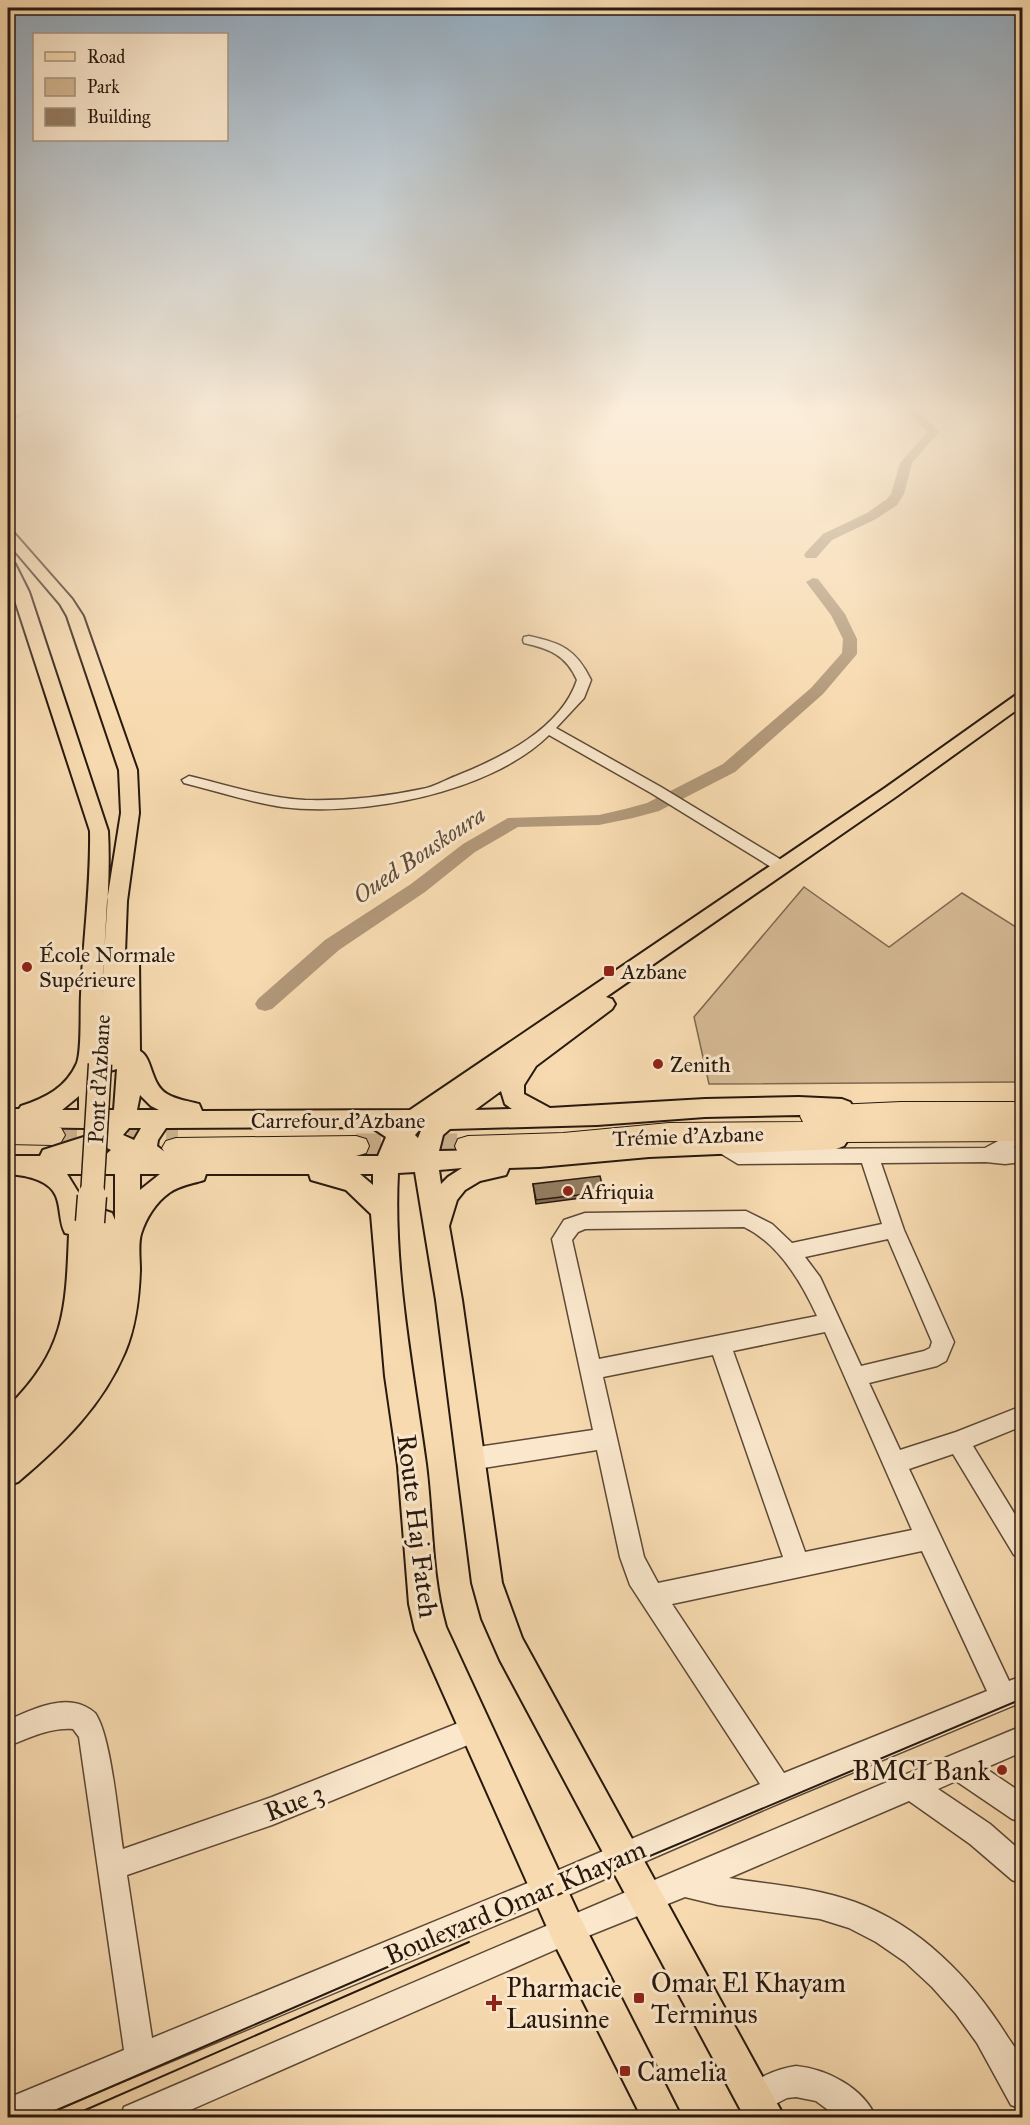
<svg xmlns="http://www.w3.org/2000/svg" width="1030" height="2125" viewBox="0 0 1030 2125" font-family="'IM FELL Great Primer',serif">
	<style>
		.green { fill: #d4b994; stroke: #7e6951; stroke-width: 1.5 }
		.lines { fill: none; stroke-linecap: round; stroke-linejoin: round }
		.river { fill: #b19879; fill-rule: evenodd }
		.highway-tunnel { stroke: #ceb390; stroke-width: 25; stroke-dasharray: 25 13; stroke-linecap: butt }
		.minor-casing { stroke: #5c4936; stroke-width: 3 }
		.major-casing { stroke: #28190e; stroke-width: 4 }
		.highway-casing { stroke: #28190e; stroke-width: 2 }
		.minor { fill: #fae7cc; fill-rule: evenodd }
		.major { fill: #f7dab0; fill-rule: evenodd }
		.highway { fill: #f7dab0; fill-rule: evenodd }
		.tram { stroke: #28190e; stroke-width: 2 }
		.rail-casing { stroke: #28190e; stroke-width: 4 }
		.rail { stroke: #fae7cc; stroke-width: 2; stroke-dasharray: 7; stroke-linecap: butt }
		.major-bridge-far1-casing { stroke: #28190e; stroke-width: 25; stroke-linecap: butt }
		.major-bridge-casing { stroke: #28190e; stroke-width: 31; stroke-linecap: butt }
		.major-bridge-far1 { stroke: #f7dab0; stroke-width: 22 }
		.major-bridge { stroke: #f7dab0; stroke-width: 28 }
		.wall { fill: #7f6c54; stroke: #28190e; stroke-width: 1.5 }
		.building { fill: #947d62; stroke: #28190e; stroke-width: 1.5 }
		.poi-dot { fill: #8f2418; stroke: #fae7cc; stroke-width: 2 }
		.labels { text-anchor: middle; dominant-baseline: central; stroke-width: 6; stroke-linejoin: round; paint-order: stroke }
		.poi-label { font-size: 22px; fill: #28190e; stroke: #fae7cc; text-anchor: start }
		.street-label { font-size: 22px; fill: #28190e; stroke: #fae7cc }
		.water-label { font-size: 24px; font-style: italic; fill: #5f4c39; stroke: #fae7cc }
		.near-street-label { font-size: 27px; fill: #28190e; stroke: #fae7cc }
		.near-poi-label { font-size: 27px; fill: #28190e; stroke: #fae7cc; text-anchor: start }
	</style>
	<rect width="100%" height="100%" fill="#f7dab0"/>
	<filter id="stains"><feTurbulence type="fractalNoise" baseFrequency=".00333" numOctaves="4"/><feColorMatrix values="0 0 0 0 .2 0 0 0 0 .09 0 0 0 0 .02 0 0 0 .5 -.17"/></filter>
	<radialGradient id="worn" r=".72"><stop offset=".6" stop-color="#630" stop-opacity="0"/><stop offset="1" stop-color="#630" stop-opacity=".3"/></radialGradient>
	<path class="green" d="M 804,887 L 889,947 L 962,893 L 1022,931 L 1022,1082 L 709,1084 L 694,1017 Z"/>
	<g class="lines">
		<path class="river" d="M 902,406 L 914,406 L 939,432 L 912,463 L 904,494 L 897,505 L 876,519 L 832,540 L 816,558 L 806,558 L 804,555 L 806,552 L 823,534 L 867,513 L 887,499 L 891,494 L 900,463 L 927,432 Z
			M 813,578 L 818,579 L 845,614 L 857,639 L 857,654 L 823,694 L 735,772 L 659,811 L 633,818 L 599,825 L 518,827 L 475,852 L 425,892 L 339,950 L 272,1009 L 265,1011 L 258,1009 L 255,1004 L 258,999 L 325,940 L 411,884 L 463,844 L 508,818 L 599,815 L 625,809 L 647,803 L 723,764 L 811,688 L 842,653 L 843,639 L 831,615 L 806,582 Z"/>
		<path class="highway-tunnel" d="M 52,1135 L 178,1135
			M 356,1146 L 468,1146"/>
		<defs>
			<path id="minor" d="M 529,636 C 561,643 576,649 591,680 L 584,698 L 556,728 L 661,787 L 788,864 L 790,867 L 788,870 L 776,870 L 651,793 L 549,735 C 490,793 362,817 282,807 C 249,802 216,791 184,783 L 182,780 L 189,776 C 227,785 266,798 305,800 C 343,801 385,797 422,789 C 434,787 445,780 456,776 C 501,758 561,729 577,680 C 566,655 550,649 524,643 L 523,640 L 524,637 Z
				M 1012,1124 L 1019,1126 L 1021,1131 L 1014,1148 L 1022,1148 L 1022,1162 L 1005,1164 L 986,1162 L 881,1163 L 904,1230 L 954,1342 L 946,1361 L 937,1366 L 869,1383 L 900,1450 L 956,1432 L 1022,1406 L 1022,1426 L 973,1446 L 1022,1526 L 1022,1559 L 1014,1555 L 953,1454 L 909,1469 L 1009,1681 L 1022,1676 L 1022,1702 L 789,1799 L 559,1899 L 35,2118 L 8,2118 L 8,2098 L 124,2050 L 79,1737 L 73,1729 C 51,1727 29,1738 8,1746 L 8,1720 C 27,1712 53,1699 74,1703 C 81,1704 90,1708 95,1713 C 111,1735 118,1818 123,1849 L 272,1797 L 476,1716 L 485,1720 L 489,1729 L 485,1738 L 272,1825 L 127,1875 L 152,2038 L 540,1878 L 760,1784 L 630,1585 L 620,1557 L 597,1450 L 471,1470 L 463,1467 L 460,1459 L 463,1451 L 471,1448 L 593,1430 L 552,1239 L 564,1220 L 585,1213 L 746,1211 L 772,1224 L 792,1243 L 882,1224 L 862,1163 L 738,1164 L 715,1150 L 712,1145 L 715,1140 L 722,1138 L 742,1149 L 985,1148 L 1000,1140 L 1005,1126 ZM 744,1227 C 778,1243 802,1283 817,1316 L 599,1359 L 572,1240 L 578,1232 L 585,1229 ZM 888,1239 L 932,1342 L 930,1348 L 924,1351 L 861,1366 L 820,1277 L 805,1257 ZM 825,1332 L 912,1530 L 805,1552 L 733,1351 ZM 713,1355 L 783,1557 L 658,1583 L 644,1557 L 603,1377 ZM 922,1551 L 987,1691 L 784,1773 L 672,1604 Z
				M 1022,1726 L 1022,1752 L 985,1768 L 1022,1793 L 1022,1822 L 1012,1819 L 956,1781 L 938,1789 L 990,1824 L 1022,1852 L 1022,1884 L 1012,1880 L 970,1844 L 909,1801 L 729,1878 C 772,1885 814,1887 855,1902 C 920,1926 971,1978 1007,2036 C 1012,2044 1021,2054 1022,2063 C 1025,2077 1022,2095 1022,2109 L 1011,2105 L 977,2043 L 956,2014 L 932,1987 L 905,1962 L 876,1942 L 849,1928 L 820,1919 L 718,1905 L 685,1897 L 573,1942 L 172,2118 L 120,2118 L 124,2107 C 423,1978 722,1850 1022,1726 Z
				M 796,2066 C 827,2069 864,2088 876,2118 L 839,2118 L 816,2101 L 796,2097 L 787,2098 L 756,2114 L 745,2110 L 741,2099 C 749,2079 776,2069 796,2066 Z"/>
			<path id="major" d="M 8,531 L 13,532 L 72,599 L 83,616 L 137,770 L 139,813 L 127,901 L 125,953 L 136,954 L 139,959 L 140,1051 C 153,1058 150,1084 167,1094 C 177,1100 189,1101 199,1104 L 202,1111 L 410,1110 L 885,788 L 1016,695 L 1022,694 L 1022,706 L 897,796 L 606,997 L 612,999 L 615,1004 L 612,1009 L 536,1066 L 524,1085 L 524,1094 L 550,1108 L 705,1099 L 799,1097 L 842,1099 L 850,1102 L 854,1108 L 850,1114 L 842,1117 L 799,1115 L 705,1117 L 597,1125 L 450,1129 L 443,1135 L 439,1151 L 539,1149 L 649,1139 L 836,1131 L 844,1134 L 848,1140 L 844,1146 L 836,1149 L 649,1157 L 539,1167 L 509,1168 L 506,1175 L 480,1181 L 465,1190 L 457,1200 L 449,1226 L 462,1300 L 502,1583 L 522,1638 L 785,2118 L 745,2118 L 500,1660 L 482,1619 L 472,1583 L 436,1300 L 415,1172 L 398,1173 C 393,1270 413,1368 426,1464 C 433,1518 431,1574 446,1627 L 580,1917 L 682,2118 L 642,2118 L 554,1943 L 415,1630 L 409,1604 L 398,1466 L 385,1376 L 371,1214 L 346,1190 L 311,1180 L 309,1174 L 206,1174 L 204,1180 C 192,1184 180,1185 169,1193 C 156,1202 146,1218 141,1234 C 138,1244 140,1259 140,1270 C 139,1298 136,1326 125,1352 C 102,1406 63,1444 18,1482 L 8,1485 L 8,1407 C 65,1350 66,1311 69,1234 L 65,1233 C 59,1222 61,1208 56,1196 C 49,1179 23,1175 8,1174 L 8,1156 L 40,1156 L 43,1150 L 90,1135 L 85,1128 L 8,1127 L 8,1109 L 19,1109 L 21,1106 C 45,1098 66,1088 77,1063 C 82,1050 80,1011 81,995 C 83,940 91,886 90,831 L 8,579 L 8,560 L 15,564 L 29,592 L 108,831 C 111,885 104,939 102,994 L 107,901 L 121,813 L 119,770 L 67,616 L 60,604 L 8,543 ZM 100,1066 L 110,1071 L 117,1069 L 114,1110 L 102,1110 ZM 501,1091 L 505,1104 L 512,1109 L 475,1110 ZM 140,1095 L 151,1106 L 159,1110 L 137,1110 ZM 79,1096 L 79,1110 L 62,1110 ZM 371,1127 L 386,1137 L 378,1156 L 170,1156 L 157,1146 L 158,1140 L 166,1128 ZM 129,1128 L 141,1128 L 134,1140 L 123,1135 ZM 421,1128 L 422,1128 L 418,1138 L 415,1135 ZM 107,1148 L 111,1150 L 104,1156 L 90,1156 ZM 462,1168 L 448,1177 L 441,1184 L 439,1170 ZM 67,1174 L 115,1174 L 115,1220 L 112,1213 L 103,1210 L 95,1213 L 95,1204 L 92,1197 L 80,1195 ZM 140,1174 L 160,1174 L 140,1190 ZM 360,1174 L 373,1174 L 373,1185 Z"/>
			<path id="highway" d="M 901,1102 L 1022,1102 L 1022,1141 L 669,1143 L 563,1153 L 468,1156 L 458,1153 L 455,1146 L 458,1139 L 468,1136 L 563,1133 L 669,1123 L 803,1122 L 800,1116 L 804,1109 L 813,1106 Z
				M 8,1124 L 52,1125 L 61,1128 L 65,1135 L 61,1142 L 52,1145 L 8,1144 Z
				M 356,1136 L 366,1139 L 369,1146 L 366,1153 L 356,1156 L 176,1158 L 166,1155 L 162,1148 L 166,1141 L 176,1138 Z"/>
		</defs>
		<use href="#minor" class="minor-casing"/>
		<use href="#major" class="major-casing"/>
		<use href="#highway" class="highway-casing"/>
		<use href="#minor" class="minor"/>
		<use href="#major" class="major"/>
		<use href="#highway" class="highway"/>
		<path class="tram" d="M 39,2118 L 413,1956 L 1022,1699
			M 67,2118 L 469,1942"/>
		<defs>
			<path id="rail" d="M 8,420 L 41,406"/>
		</defs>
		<use href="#rail" class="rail-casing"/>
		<use href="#rail" class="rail"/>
		<defs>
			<path id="major-bridge-far1" d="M 92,1197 L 100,1064"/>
			<path id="major-bridge" d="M 90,1222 L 92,1196"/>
		</defs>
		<use href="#major-bridge-far1" class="major-bridge-far1-casing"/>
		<use href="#major-bridge" class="major-bridge-casing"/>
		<use href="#major-bridge-far1" class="major-bridge-far1"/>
		<use href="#major-bridge" class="major-bridge"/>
	</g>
	<path class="wall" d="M 533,1184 L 604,1192 L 604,1195 L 536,1204 Z"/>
	<path class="building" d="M 600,1176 L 604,1192 L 536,1200 L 533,1184 Z"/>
	<linearGradient id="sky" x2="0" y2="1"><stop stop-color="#92a9bc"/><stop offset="0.58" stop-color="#fbeedb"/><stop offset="1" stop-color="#fbeedb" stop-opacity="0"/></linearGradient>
	<rect width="1030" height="703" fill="url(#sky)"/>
	<g class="poi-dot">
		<circle cx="27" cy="967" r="6"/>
		<rect x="603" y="965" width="12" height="12" rx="3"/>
		<circle cx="658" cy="1064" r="6"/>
		<circle cx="568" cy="1191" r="6"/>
		<circle cx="1002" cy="1770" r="6"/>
		<rect x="633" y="1992" width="12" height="12" rx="3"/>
		<path d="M491 1994h6v6h6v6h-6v6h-6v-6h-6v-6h6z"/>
		<rect x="619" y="2065" width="12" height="12" rx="3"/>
	</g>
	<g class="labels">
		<g class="poi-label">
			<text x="39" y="954">École Normale<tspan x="39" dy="25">Supérieure</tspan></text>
			<text x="621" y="971">Azbane</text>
			<text x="670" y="1064">Zenith</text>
			<text x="580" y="1191">Afriquia</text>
		</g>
		<g class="street-label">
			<text transform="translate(99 1079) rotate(-87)">Pont d'Azbane</text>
			<text x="338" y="1120">Carrefour d'Azbane</text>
			<text transform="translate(688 1136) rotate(-2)">Trémie d'Azbane</text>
		</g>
		<g class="water-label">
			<text transform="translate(419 855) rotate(-34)">Oued Bouskoura</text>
		</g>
		<g class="near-street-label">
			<text transform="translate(418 1526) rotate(83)">Route Haj Fateh</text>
			<text transform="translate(294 1802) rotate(-21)">Rue 3</text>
			<text transform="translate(515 1902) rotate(-23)">Boulevard Omar Khayam</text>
		</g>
		<g class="near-poi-label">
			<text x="990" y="1770" text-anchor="end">BMCI Bank</text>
			<text x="651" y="1982">Omar El Khayam<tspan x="651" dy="31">Terminus</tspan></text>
			<text x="506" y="1987">Pharmacie<tspan x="506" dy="31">Lausinne</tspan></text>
			<text x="637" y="2071">Camelia</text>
		</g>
	</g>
	<rect width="1030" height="2125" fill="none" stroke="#f7dab0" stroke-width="30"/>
	<rect x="9" y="9" width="1012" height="2107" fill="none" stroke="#28190e" stroke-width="3"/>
	<rect x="15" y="15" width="1000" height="2095" fill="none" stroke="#28190e" stroke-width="1.5"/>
	<rect x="33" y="33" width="195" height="108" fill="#fae7cc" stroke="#a69580" stroke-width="1.5"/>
	<rect x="45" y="52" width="30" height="9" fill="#f7dab0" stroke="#a69580" stroke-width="1.5"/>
	<text x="87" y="63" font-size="18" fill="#28190e">Road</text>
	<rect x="45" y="78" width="30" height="18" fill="#d4b994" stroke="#a69580" stroke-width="1.5"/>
	<text x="87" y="93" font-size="18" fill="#28190e">Park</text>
	<rect x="45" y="108" width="30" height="18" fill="#947d62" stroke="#a69580" stroke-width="1.5"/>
	<text x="87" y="123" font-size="18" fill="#28190e">Building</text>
	<rect width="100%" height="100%" filter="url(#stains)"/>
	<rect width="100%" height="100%" fill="url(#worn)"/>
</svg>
